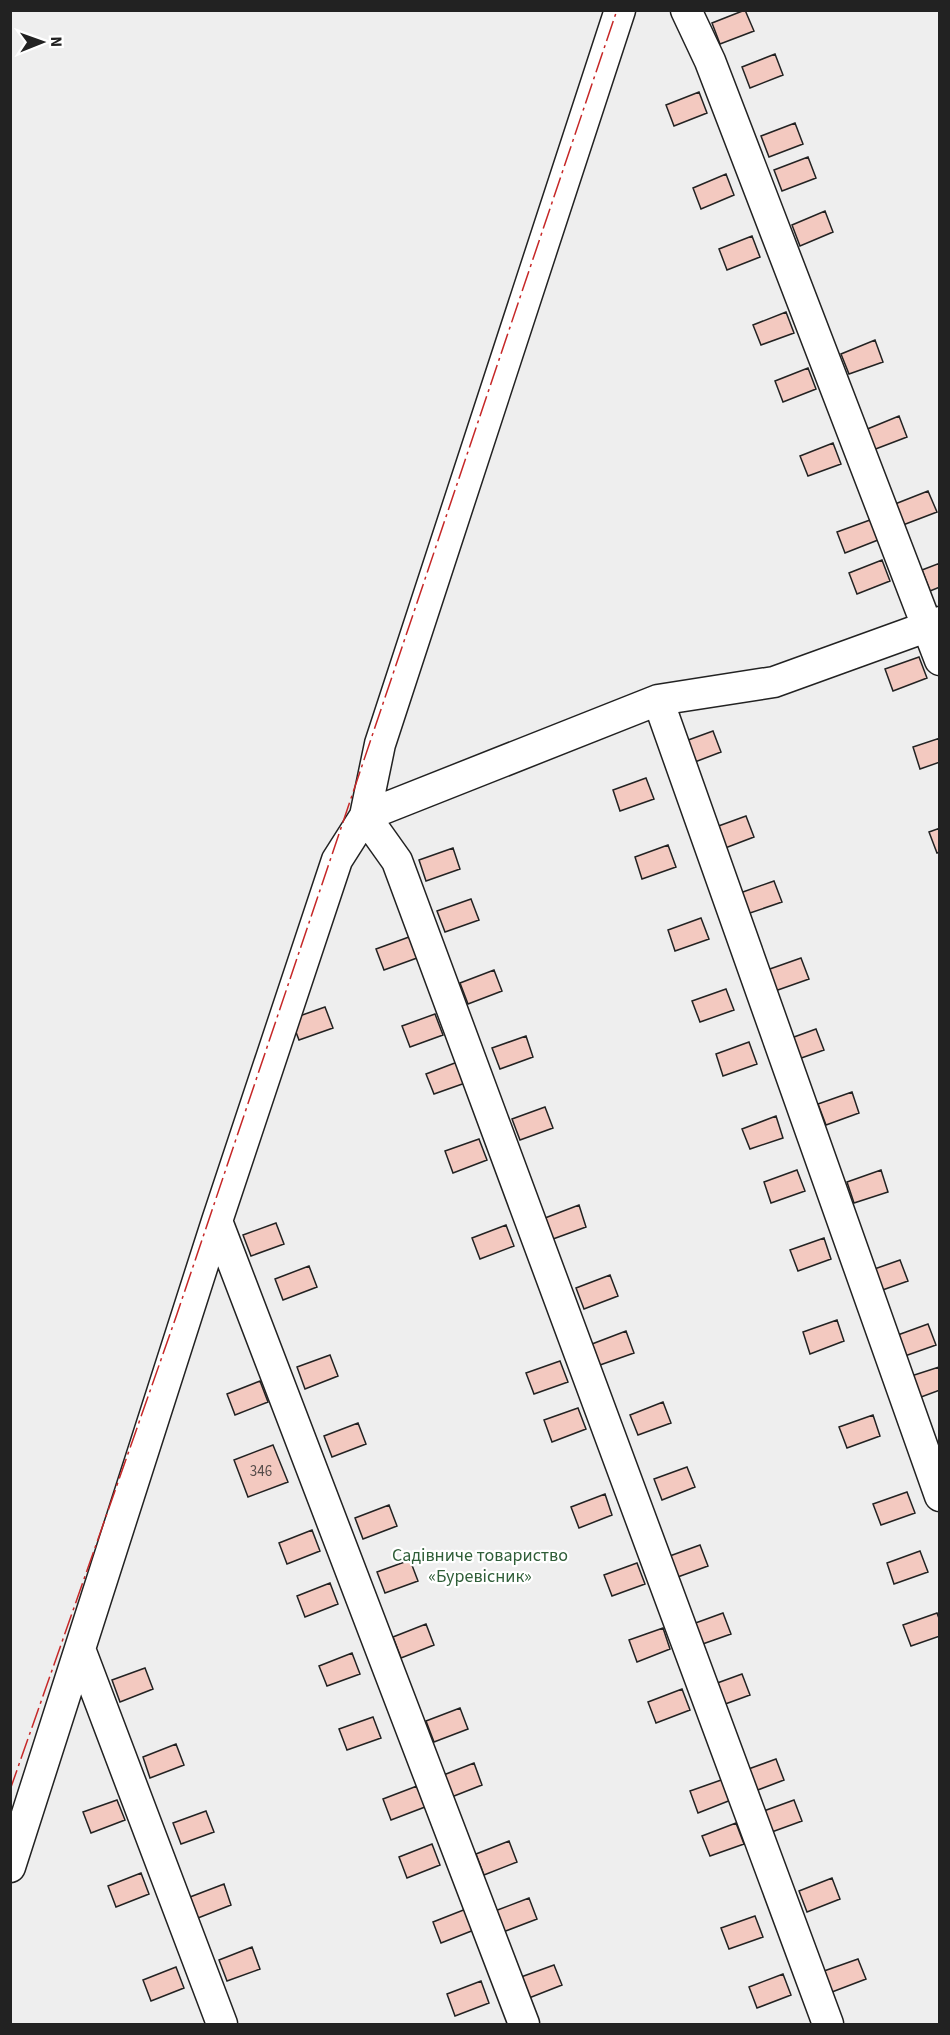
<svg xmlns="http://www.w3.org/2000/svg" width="950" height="2035" viewBox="0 0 950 2035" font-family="'Source Sans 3',sans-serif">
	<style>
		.green { fill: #eee; stroke: #6f6f6f; stroke-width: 1.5 }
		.building { fill: #f3c9c0; stroke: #222; stroke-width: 1.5 }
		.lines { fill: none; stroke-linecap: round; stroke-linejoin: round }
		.street-casing { stroke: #222; stroke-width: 33 }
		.street { stroke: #fff; stroke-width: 30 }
		.power { stroke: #c62828; stroke-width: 1.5; stroke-dasharray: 21 4.5 3 4.5; stroke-linecap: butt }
		.labels { text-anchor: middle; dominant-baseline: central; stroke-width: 4.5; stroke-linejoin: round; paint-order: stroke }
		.number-label { font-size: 15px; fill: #564c4a }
		.park-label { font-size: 18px; fill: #2f5e38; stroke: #fff }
	</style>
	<rect width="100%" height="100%" fill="#fff"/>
	<path class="green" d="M 11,11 L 939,11 L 939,2024 L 11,2024 Z"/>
	<path class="building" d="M 745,10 L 754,31 L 720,44 L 712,23 Z
		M 775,54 L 783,75 L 750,88 L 742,67 Z
		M 699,92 L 707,113 L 674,126 L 666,105 Z
		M 795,123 L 803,144 L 769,157 L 761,136 Z
		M 808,157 L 816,178 L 782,191 L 774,170 Z
		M 726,174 L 734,195 L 701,209 L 693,188 Z
		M 825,211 L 833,232 L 800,246 L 792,225 Z
		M 752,236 L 760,257 L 727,270 L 719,249 Z
		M 786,312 L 794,333 L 761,345 L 753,325 Z
		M 875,340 L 883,362 L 849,374 L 841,354 Z
		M 808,368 L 816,389 L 783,402 L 775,381 Z
		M 899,416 L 907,437 L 873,450 L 865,430 Z
		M 833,443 L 841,464 L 808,476 L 800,456 Z
		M 928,491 L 937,512 L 903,525 L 895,504 Z
		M 870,520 L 878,540 L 845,553 L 837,532 Z
		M 882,560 L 890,581 L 857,594 L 849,573 Z
		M 940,563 L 940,587 L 930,591 L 922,570 Z
		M 919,657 L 927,678 L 893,691 L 885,669 Z
		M 713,731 L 721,752 L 687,765 L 680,743 Z
		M 940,738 L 940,762 L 920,769 L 913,747 Z
		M 646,778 L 654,799 L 620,811 L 613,790 Z
		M 746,816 L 754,837 L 720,850 L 713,828 Z
		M 940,828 L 940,852 L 937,853 L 929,832 Z
		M 668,845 L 676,867 L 642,879 L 635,857 Z
		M 453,848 L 460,869 L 426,881 L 419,860 Z
		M 774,881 L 782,902 L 747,914 L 740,893 Z
		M 471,899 L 479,920 L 445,932 L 437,911 Z
		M 701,918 L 709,939 L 675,951 L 668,930 Z
		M 409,937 L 417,958 L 384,970 L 376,949 Z
		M 801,958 L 809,979 L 775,991 L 767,970 Z
		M 494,970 L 502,991 L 468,1004 L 460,983 Z
		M 726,989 L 734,1010 L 700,1022 L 692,1001 Z
		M 325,1007 L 333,1028 L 299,1040 L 291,1019 Z
		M 435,1014 L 443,1035 L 410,1047 L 402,1026 Z
		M 816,1029 L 824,1050 L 790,1062 L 783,1041 Z
		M 526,1036 L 533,1057 L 500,1069 L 492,1048 Z
		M 749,1042 L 757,1064 L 723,1076 L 716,1054 Z
		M 460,1061 L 468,1082 L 434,1094 L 426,1074 Z
		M 852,1092 L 859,1113 L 826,1125 L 818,1104 Z
		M 545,1107 L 553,1128 L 520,1140 L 512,1119 Z
		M 776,1116 L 783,1138 L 750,1149 L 742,1129 Z
		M 479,1139 L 487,1160 L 453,1173 L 445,1151 Z
		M 797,1170 L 805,1191 L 771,1203 L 764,1182 Z
		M 881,1170 L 888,1192 L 854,1203 L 847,1182 Z
		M 579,1205 L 586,1227 L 553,1239 L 545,1218 Z
		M 276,1223 L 284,1244 L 251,1256 L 243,1235 Z
		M 506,1225 L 514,1246 L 480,1259 L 472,1238 Z
		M 824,1238 L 831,1259 L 798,1271 L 790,1250 Z
		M 900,1260 L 908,1281 L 874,1293 L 866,1272 Z
		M 309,1266 L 317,1287 L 283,1300 L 275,1279 Z
		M 610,1275 L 618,1296 L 584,1309 L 576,1288 Z
		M 837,1320 L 844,1341 L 810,1354 L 803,1332 Z
		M 928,1324 L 936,1345 L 902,1357 L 895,1336 Z
		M 626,1331 L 634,1353 L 600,1365 L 592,1344 Z
		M 330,1355 L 338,1376 L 305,1389 L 297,1367 Z
		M 560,1361 L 568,1382 L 534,1394 L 526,1373 Z
		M 939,1367 L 940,1390 L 913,1400 L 905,1378 Z
		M 260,1381 L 268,1402 L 235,1415 L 227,1394 Z
		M 663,1402 L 671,1423 L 638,1435 L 630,1415 Z
		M 578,1408 L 586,1429 L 552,1442 L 544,1420 Z
		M 873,1415 L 880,1436 L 847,1448 L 839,1427 Z
		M 358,1423 L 366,1444 L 332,1457 L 324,1436 Z
		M 273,1445 L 288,1482 L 248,1497 L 234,1460 Z
		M 687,1467 L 695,1487 L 662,1500 L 654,1479 Z
		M 907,1492 L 915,1513 L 881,1525 L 873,1504 Z
		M 605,1494 L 612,1515 L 579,1528 L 571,1507 Z
		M 389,1505 L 397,1526 L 363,1539 L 355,1518 Z
		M 312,1530 L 320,1551 L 287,1564 L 279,1543 Z
		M 700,1545 L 708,1566 L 675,1578 L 667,1557 Z
		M 920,1551 L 928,1572 L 894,1584 L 887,1563 Z
		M 410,1560 L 418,1581 L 385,1593 L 377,1572 Z
		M 637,1563 L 645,1584 L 612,1596 L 604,1575 Z
		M 330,1583 L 338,1604 L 305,1617 L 297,1596 Z
		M 723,1613 L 731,1634 L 697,1646 L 690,1625 Z
		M 937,1613 L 940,1621 L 940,1636 L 911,1646 L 903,1625 Z
		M 426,1624 L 434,1645 L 401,1658 L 393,1637 Z
		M 663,1628 L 670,1649 L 637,1662 L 629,1640 Z
		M 352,1653 L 360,1674 L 327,1686 L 319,1666 Z
		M 145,1668 L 153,1689 L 120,1702 L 112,1680 Z
		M 742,1674 L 750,1695 L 717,1707 L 709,1686 Z
		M 682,1689 L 690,1710 L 656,1723 L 648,1702 Z
		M 460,1708 L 468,1729 L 434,1742 L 426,1721 Z
		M 373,1717 L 381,1738 L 347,1750 L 339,1729 Z
		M 176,1744 L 184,1765 L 150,1778 L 143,1757 Z
		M 776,1759 L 784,1780 L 750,1793 L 743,1771 Z
		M 474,1763 L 482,1785 L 449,1798 L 441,1776 Z
		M 724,1779 L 731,1800 L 698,1813 L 690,1791 Z
		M 417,1786 L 425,1807 L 391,1820 L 383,1799 Z
		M 117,1800 L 125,1820 L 91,1833 L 83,1812 Z
		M 794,1800 L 802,1821 L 769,1833 L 761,1812 Z
		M 206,1811 L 214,1832 L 181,1844 L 173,1823 Z
		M 736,1823 L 744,1844 L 710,1856 L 702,1836 Z
		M 509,1841 L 517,1862 L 484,1875 L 476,1854 Z
		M 432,1844 L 440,1865 L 407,1878 L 399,1857 Z
		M 141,1873 L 149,1894 L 116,1907 L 108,1886 Z
		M 832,1878 L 840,1899 L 807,1912 L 799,1891 Z
		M 224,1884 L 231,1905 L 198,1918 L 190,1897 Z
		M 529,1898 L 537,1919 L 503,1932 L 495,1911 Z
		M 466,1909 L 474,1930 L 441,1943 L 433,1922 Z
		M 755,1916 L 763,1937 L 729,1949 L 721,1928 Z
		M 252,1947 L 260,1969 L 227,1981 L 219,1960 Z
		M 858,1959 L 866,1979 L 832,1992 L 824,1971 Z
		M 554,1965 L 562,1985 L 529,1998 L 521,1977 Z
		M 176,1967 L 184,1988 L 151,2001 L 143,1980 Z
		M 783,1974 L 791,1995 L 757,2008 L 749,1987 Z
		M 481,1981 L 489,2003 L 455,2016 L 447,1994 Z"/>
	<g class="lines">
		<defs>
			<path id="street" d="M 686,10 L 710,61 L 940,660
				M 658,700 L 940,1496
				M 217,1221 L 524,2024
				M 80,1649 L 222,2024
				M 10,1867 L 217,1221 L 337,860 L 365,816 L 380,744 L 620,10
				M 828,2024 L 397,861 L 365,816 L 658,700 L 774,682 L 940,622"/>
		</defs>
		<use href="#street" class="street-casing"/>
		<use href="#street" class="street"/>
		<path class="power" d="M 10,1790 L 177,1314 L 617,10"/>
	</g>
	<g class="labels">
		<g class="number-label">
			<text x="261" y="1471">346</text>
		</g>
		<g class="park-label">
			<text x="480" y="1555">Садівниче товариство<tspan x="480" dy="21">«Буревісник»</tspan></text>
		</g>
	</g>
	<rect width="950" height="2035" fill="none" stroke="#222222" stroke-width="24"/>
	<g transform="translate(42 42) rotate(89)" stroke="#ffffff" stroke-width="4.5" paint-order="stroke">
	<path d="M0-4.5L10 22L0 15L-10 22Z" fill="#222222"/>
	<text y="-9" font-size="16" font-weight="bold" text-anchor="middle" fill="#222222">N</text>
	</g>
</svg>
